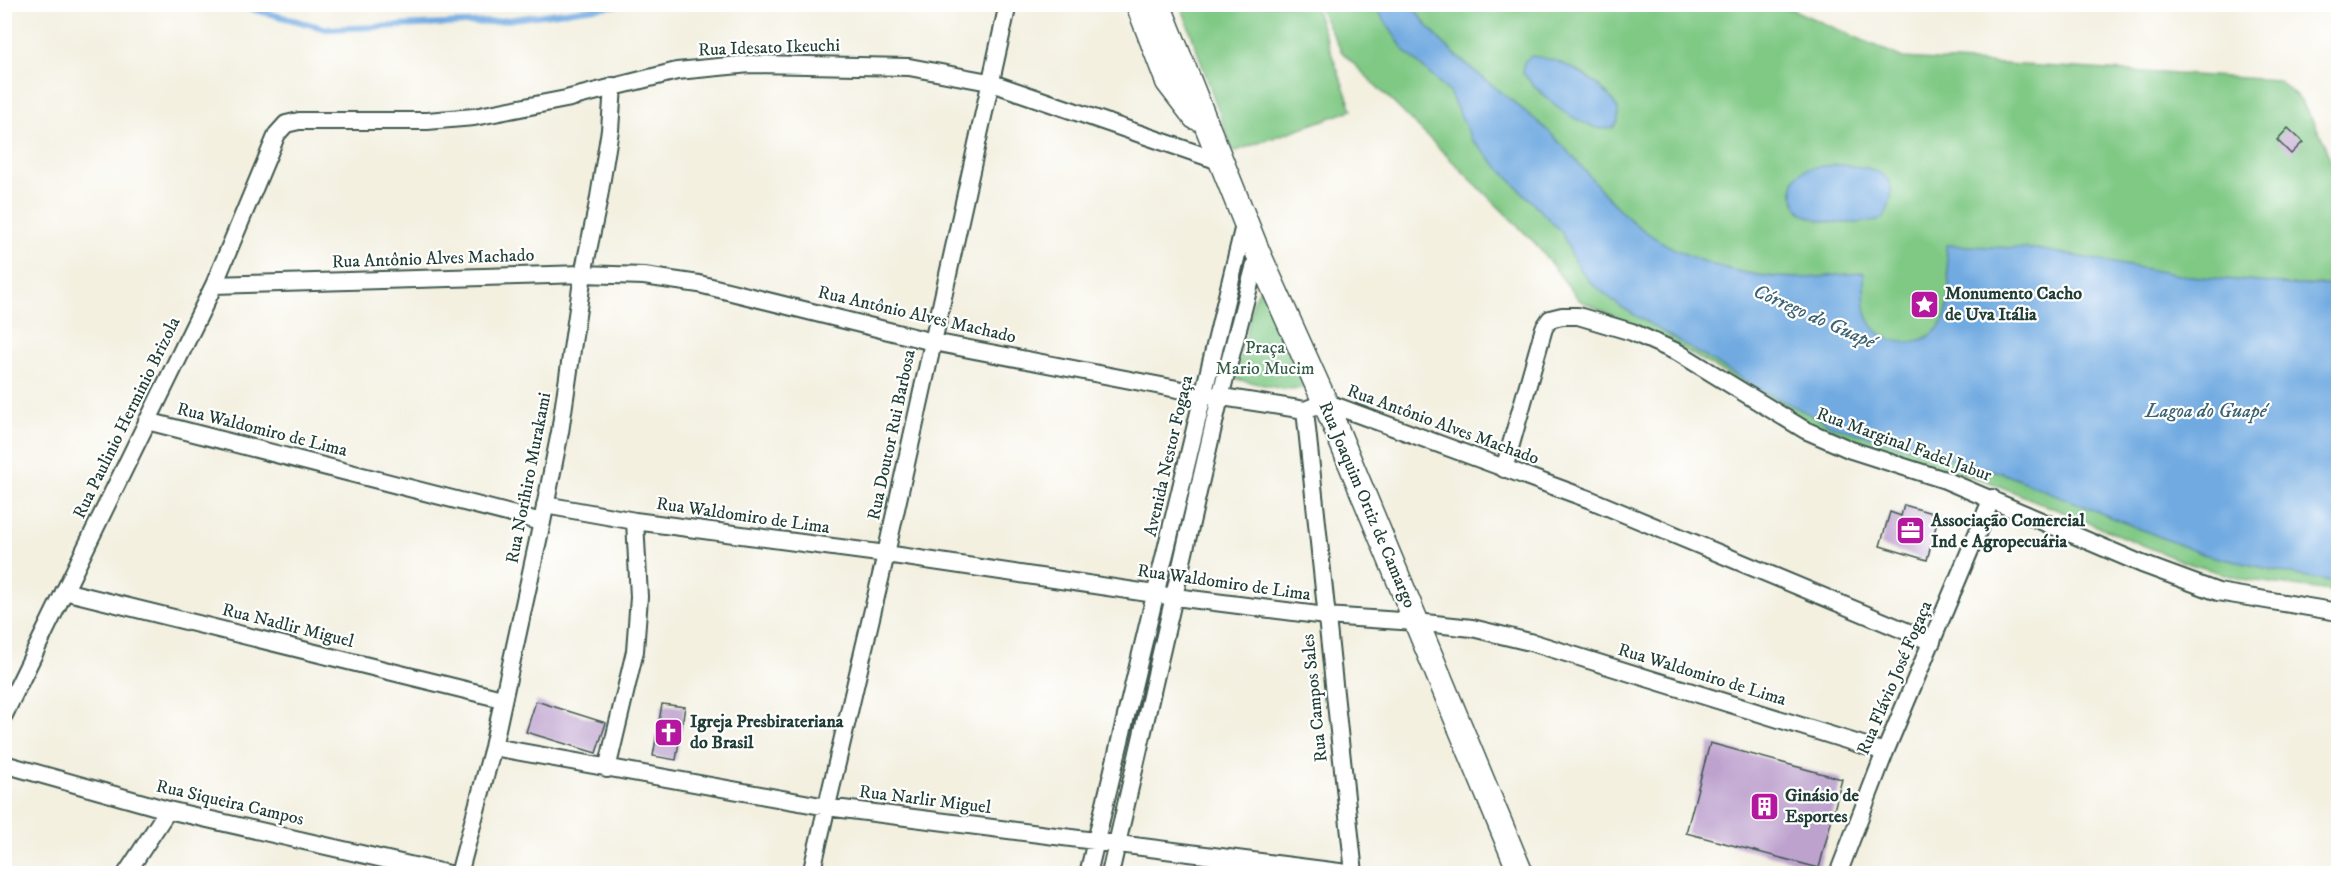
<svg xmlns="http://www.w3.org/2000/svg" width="2343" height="878" viewBox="0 0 2343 878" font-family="'IM FELL DW Pica',serif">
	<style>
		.green { fill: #80c985; stroke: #50835c; stroke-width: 1.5 }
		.water { fill: #71aae1; stroke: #48748a; stroke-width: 1.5 }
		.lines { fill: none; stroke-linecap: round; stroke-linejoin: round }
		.stream { stroke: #71aae1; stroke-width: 6 }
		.building { fill: #bea2ce }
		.minor-casing { stroke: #3f584e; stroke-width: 20 }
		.secondary-casing { stroke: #3f584e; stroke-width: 27 }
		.minor { stroke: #fff; stroke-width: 16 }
		.secondary { stroke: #fff; stroke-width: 24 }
		.labels { text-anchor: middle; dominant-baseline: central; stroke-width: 4.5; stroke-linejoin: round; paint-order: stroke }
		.street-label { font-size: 18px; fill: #1f3d34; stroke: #fff }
		.poi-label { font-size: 18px; font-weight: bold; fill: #1f3d34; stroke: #fff; text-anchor: start }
		.park-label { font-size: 18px; fill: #376048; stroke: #fff }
		.water-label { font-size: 20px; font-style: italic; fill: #3c6371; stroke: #fff }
	</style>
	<rect width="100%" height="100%" fill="#fff"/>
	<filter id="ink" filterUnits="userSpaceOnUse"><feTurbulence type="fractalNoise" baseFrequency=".0167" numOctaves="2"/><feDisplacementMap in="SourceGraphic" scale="12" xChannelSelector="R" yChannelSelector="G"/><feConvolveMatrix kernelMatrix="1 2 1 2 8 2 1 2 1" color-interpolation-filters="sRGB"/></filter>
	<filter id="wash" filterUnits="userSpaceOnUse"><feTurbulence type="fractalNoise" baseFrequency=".008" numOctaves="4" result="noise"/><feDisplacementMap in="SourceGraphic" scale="24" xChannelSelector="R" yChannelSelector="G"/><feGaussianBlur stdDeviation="1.35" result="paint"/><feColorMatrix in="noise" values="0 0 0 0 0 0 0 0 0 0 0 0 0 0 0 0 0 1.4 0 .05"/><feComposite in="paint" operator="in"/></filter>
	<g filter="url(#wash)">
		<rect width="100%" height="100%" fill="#f3f0e0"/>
		<path class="green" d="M 1181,5 L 1314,5 L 1352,110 L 1233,152 Z
			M 1317,5 L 1782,5 L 1903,58 L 2278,80 L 2301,101 L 2321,135 L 2333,168 L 2338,171 L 2338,592 L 2241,579 L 2184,562 L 1987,481 L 1869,449 L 1825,432 L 1676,345 L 1579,300 L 1535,243 L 1342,52 Z
			M 1261,287 L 1306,388 L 1283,389 L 1235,379 L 1254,300 Z"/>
		<path class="water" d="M 1374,5 L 1412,5 C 1444,55 1501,89 1545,128 C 1571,151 1591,180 1615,205 C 1662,255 1734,278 1801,278 C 1822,277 1843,274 1864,273 C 1865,289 1862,308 1870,322 C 1887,352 1936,348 1946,314 C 1952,293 1947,266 1946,245 L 2037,249 L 2179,275 L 2293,285 L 2338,285 L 2338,582 L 2296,575 L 2202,554 L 2002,473 L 1835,427 L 1759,389 L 1621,307 L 1589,281 L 1575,262 L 1562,233 L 1472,140 L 1449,92 L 1404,50 Z
			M 1531,56 C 1563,58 1602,81 1618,109 L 1618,121 L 1613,128 C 1584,134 1540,95 1523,73 L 1524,62 Z
			M 1835,165 C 1873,166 1907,171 1884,218 C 1865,225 1818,226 1801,212 C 1797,208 1794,201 1793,195 C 1790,166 1813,167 1835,165 Z"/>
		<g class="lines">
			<path class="stream" d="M 191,4 L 248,8 L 327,29 L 491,22 L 625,4"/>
		</g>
		<g id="blocks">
			<path class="building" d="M 2288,128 L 2303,142 L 2291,154 L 2277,140 Z
				M 1904,505 L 1939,515 L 1927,560 L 1880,546 L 1890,512 L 1901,516 Z
				M 536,701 L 606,723 L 596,753 L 526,732 Z
				M 662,704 L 685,707 L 676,760 L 653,756 Z
				M 1710,743 L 1842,779 L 1819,868 L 1686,833 Z"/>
		</g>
	</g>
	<g filter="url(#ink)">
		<use href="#blocks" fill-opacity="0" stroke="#3f584e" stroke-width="1.5"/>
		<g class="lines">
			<defs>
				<path id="minor" d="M 214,285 L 583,274 L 644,276 L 699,284 L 933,342 L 1203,394 L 1305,410 L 1325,402 L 1591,500 L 1932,642
					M 1305,410 L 1354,873
					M 147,421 L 542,522
					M 1504,469 L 1544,328 L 1550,319 L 1562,316 L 1578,316 L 1632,332 L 1679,353 L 1805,430 L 1851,450 L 1945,480 L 2142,564 L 2218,592 L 2338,612
					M 545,505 L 635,521 L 886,554 L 1175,597 L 1326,616 L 1416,622 L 1472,628 L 1534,643 L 1885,752
					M 64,591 L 502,699
					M 4,715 L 214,285 L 277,134 L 286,124 L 299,121 L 427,121 L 474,117 L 566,99 L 677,71 L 750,64 L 909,67 L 989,82 L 1222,162
					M 493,747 L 827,807 L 1355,874
					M 4,764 L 168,810 L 449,874
					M 607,769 L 635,651 L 639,597 L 635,521
					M 126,874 L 168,810
					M 459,874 L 493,747 L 542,522 L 560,432 L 583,274 L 598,203 L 610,130 L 613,86
					M 811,874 L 886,554 L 1008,4
					M 1088,874 L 1245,221
					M 1110,874 L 1220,397 L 1258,253
					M 1838,874 L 1885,752 L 1992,498"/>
				<path id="secondary" d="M 1138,4 L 1168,82 L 1195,117
					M 1158,4 L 1258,253 L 1325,402 L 1521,874"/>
			</defs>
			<use href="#minor" class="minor-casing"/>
			<use href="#secondary" class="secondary-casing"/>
			<use href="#minor" class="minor"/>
			<use href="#secondary" class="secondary"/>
		</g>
	</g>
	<defs>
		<symbol id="sight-square" viewBox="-11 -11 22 22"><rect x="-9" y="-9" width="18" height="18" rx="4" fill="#b5179e" stroke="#fff"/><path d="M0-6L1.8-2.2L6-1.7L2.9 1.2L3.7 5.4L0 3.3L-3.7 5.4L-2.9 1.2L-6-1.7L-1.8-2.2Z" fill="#fff"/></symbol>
		<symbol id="office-square" viewBox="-11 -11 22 22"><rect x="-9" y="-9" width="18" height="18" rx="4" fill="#b5179e" stroke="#fff"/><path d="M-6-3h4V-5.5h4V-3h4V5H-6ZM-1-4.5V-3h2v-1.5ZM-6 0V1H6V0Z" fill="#fff"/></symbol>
		<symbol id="church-square" viewBox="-11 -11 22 22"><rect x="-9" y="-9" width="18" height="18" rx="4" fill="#b5179e" stroke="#fff"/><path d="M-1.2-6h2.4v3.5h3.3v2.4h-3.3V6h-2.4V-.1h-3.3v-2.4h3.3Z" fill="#fff"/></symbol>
		<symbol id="building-square" viewBox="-11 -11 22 22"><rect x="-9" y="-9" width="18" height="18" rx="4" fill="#b5179e" stroke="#fff"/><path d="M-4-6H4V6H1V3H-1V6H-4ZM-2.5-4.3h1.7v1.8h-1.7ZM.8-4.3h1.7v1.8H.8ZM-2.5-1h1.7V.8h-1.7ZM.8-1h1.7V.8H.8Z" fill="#fff"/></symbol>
	</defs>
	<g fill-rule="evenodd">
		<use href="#sight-square" x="1908" y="288" width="33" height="33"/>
		<use href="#office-square" x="1894" y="514" width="33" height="33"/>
		<use href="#church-square" x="652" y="716" width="33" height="33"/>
		<use href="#building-square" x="1748" y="790" width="33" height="33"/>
	</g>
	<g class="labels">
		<g class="street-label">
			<text transform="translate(769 48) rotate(-2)">Rua Idesato Ikeuchi</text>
			<text transform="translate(433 259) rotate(-2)">Rua Antônio Alves Machado</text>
			<text transform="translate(917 315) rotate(13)">Rua Antônio Alves Machado</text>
			<text transform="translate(127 418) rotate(-64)">Rua Paulinio Herminio Brizola</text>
			<text transform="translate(1443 425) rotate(20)">Rua Antônio Alves Machado</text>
			<text transform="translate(262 430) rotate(14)">Rua Waldomiro de Lima</text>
			<text transform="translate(892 435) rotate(-78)">Rua Doutor Rui Barbosa</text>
			<text transform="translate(1904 445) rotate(20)">Rua Marginal Fadel Jabur</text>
			<text transform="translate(1169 456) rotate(-77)">Avenida Nestor Fogaça</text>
			<text transform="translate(529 478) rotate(-79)">Rua Norihiro Murakami</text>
			<text transform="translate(1367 505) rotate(67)">Rua Joaquim Ortiz de Camargo</text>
			<text transform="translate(743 516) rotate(8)">Rua Waldomiro de Lima</text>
			<text transform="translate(1224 583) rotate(8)">Rua Waldomiro de Lima</text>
			<text transform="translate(288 626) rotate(14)">Rua Nadlir Miguel</text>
			<text transform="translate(1702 675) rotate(17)">Rua Waldomiro de Lima</text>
			<text transform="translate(1895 678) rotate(-67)">Rua Flávio José Fogaça</text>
			<text transform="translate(1315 698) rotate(-96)">Rua Campos Sales</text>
			<text transform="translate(925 800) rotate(7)">Rua Narlir Miguel</text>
			<text transform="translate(230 803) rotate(13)">Rua Siqueira Campos</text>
		</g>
		<g class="poi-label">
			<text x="1945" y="294">Monumento Cacho<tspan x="1945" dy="21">de Uva Itália</tspan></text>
			<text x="1931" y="521">Associação Comercial<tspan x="1931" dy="21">Ind e Agropecuária</tspan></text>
			<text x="690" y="722">Igreja Presbirateriana<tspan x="690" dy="21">do Brasil</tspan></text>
			<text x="1785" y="796">Ginásio de<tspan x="1785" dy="21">Esportes</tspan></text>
		</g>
		<g class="park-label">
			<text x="1265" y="348">Praça<tspan x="1265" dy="21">Mario Mucim</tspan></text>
		</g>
		<g class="water-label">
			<text transform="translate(1814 317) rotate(24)">Córrego do Guapé</text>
			<text x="2206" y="411">Lagoa do Guapé</text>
		</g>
	</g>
	<rect width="2343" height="878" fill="none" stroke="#fff" stroke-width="24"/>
</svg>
